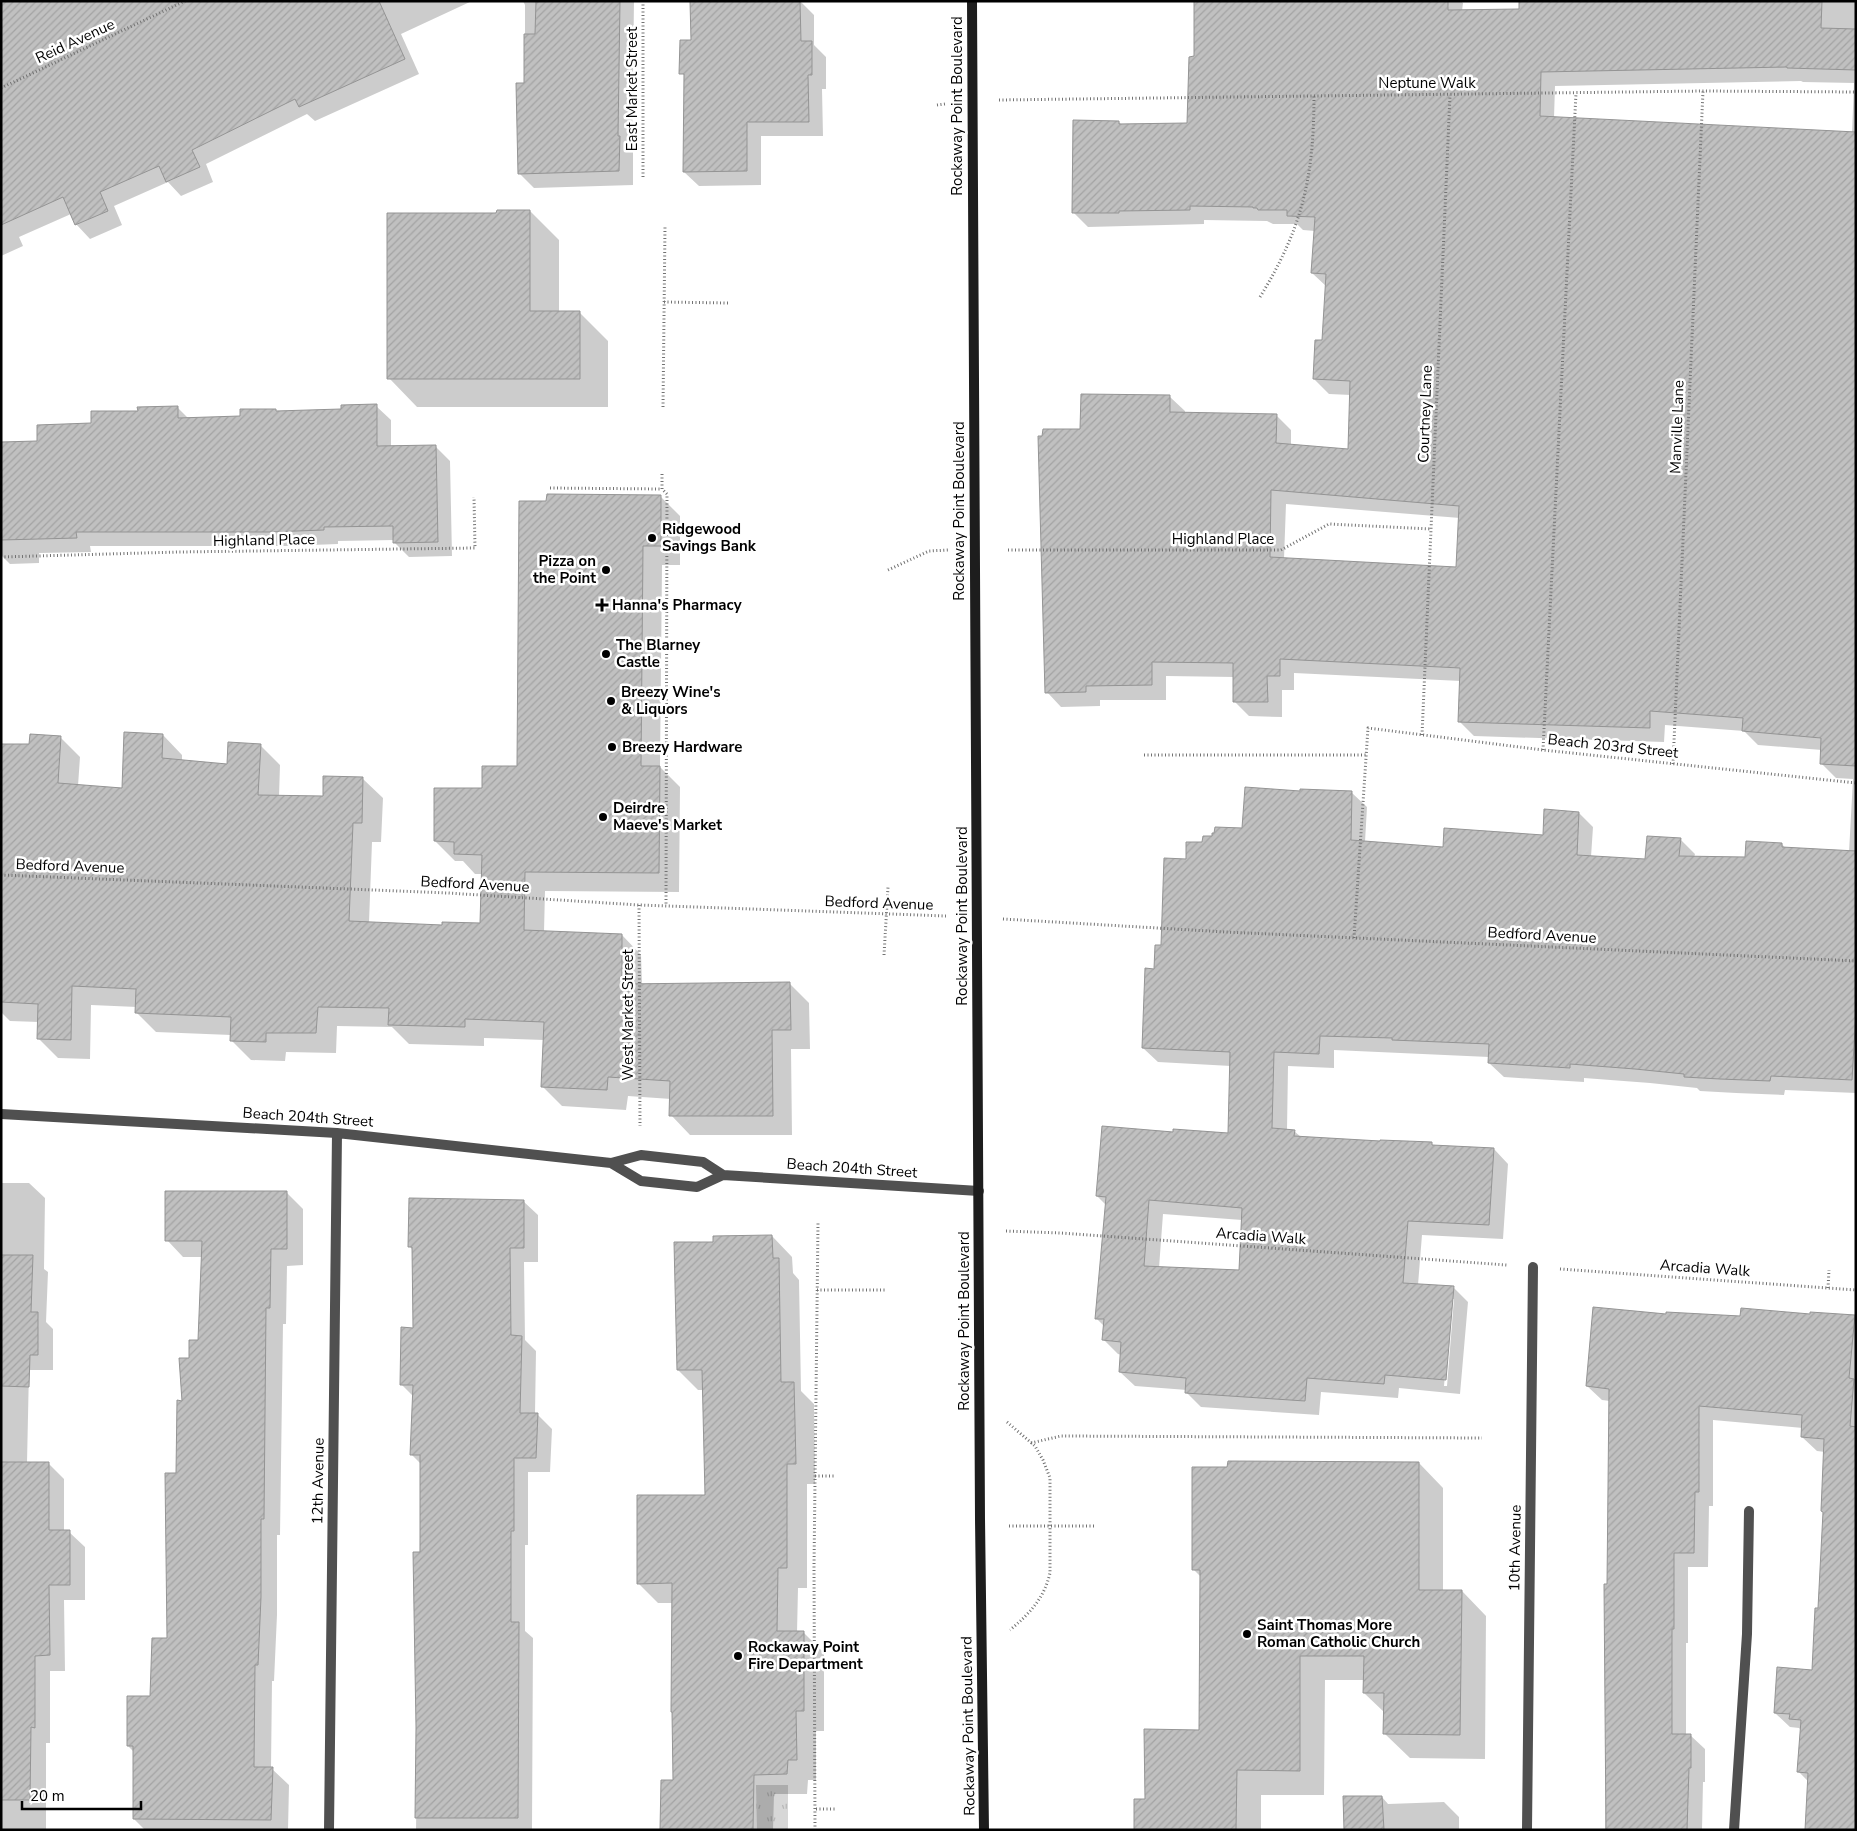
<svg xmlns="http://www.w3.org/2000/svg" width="1857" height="1831" viewBox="0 0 1857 1831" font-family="'Nunito Sans',sans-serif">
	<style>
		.grass { fill: url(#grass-tufts) }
		.shadow { fill: #0003; fill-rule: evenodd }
		.building { fill: url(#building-hatch); stroke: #949494; fill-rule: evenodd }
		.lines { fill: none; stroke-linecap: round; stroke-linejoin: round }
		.path { stroke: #727272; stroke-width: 3; stroke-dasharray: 1 2.5; stroke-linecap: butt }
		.lane { stroke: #505050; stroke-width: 10 }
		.street { stroke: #505050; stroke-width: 10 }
		.secondary { stroke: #1d1d1d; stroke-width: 10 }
		.poi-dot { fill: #000; stroke: #fff; stroke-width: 2 }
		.labels { text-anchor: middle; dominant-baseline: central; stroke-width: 5; stroke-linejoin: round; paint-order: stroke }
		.street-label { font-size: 15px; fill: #000; stroke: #fff }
		.poi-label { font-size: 15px; font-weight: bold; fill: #000; stroke: #fff; text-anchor: start }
	</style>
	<defs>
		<pattern id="grass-tufts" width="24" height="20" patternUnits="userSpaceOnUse" patternTransform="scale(1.25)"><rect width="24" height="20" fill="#d7d7d7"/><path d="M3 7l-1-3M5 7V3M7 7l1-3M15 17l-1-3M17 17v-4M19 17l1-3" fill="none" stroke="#b7b7b7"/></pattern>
		<pattern id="building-hatch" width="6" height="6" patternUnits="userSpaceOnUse" patternTransform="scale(1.25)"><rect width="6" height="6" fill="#c0c0c0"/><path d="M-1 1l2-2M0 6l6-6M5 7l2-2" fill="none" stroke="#a3a3a3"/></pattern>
	</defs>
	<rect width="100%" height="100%" fill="#fff"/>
	<path class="grass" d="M 756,1785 L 788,1785 L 788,1830 L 757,1830 Z"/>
	<path class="shadow" d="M 1,1 L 472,1 L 401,34 L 419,74 L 315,121 L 307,114 L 206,164 L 213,182 L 181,196 L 168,182 L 114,206 L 122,225 L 90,239 L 76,224 L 71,214 L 19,237 L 23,246 L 1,256 Z
		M 523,1 L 634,1 L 632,150 L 633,152 L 633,185 L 534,188 L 519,173 L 525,84 L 525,5 Z
		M 800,1 L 814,15 L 814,45 L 826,57 L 826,89 L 822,89 L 823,136 L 761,136 L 761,185 L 699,186 L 684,172 L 686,77 L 682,73 L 692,41 Z
		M 1195,1 L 1461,1 L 1463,3 L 1462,11 L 1520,10 L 1520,1 L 1856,1 L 1856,1093 L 1785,1090 L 1784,1095 L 1736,1093 L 1700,1091 L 1697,1088 L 1650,1083 L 1584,1078 L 1584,1082 L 1504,1077 L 1489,1063 L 1489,1057 L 1334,1050 L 1334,1068 L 1288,1066 L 1287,1130 L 1294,1131 L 1301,1137 L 1431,1144 L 1434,1146 L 1494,1149 L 1508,1164 L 1503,1239 L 1422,1235 L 1418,1285 L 1454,1288 L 1468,1302 L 1460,1394 L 1399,1388 L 1398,1398 L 1321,1392 L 1319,1415 L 1201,1407 L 1187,1393 L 1187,1390 L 1135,1386 L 1120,1372 L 1122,1355 L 1118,1354 L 1104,1340 L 1105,1327 L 1096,1318 L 1106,1205 L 1097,1196 L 1174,1133 L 1229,1134 L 1231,1066 L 1158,1062 L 1143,1048 L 1156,970 L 1187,860 L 1204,844 L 1213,837 L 1243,829 L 1301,793 L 1352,793 L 1367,807 L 1365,842 L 1444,848 L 1544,836 L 1579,813 L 1593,827 L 1591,857 L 1647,860 L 1680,839 L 1695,854 L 1694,858 L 1746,859 L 1782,844 L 1786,849 L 1849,852 L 1853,779 L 1836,778 L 1821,763 L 1822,750 L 1758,745 L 1744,731 L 1665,725 L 1664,742 L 1474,736 L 1459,721 L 1461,681 L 1294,673 L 1294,690 L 1282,690 L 1282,717 L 1249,716 L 1235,702 L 1234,677 L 1166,676 L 1166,700 L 1100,700 L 1100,706 L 1061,707 L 1047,692 L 1082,430 L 1170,397 L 1185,411 L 1185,414 L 1276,415 L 1291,430 L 1291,446 L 1350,451 L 1351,395 L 1329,394 L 1314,379 L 1323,341 L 1327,287 L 1312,273 L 1315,231 L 1303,230 L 1297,224 L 1273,224 L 1267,221 L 1204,220 L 1204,224 L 1088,227 L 1073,212 L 1119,122 L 1122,125 L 1189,124 L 1195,58 ZM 1801,81 L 1803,82 L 1854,83 L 1852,134 L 1554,118 L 1555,86 ZM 1286,504 L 1460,518 L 1457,568 L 1284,559 ZM 1163,1214 L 1242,1220 L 1240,1271 L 1159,1268 ZM 1452,1299 L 1454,1299 L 1447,1386 L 1444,1386 Z
		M 530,211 L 559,240 L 559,312 L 579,312 L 608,341 L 608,407 L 417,407 L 389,378 L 498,215 Z
		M 376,406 L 391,420 L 391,447 L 436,447 L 450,461 L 452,556 L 409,557 L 395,543 L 395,540 L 338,541 L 338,544 L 285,546 L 90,546 L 91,552 L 39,553 L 39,563 L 10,564 L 1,555 L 1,444 L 39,442 L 92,425 L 139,412 L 177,407 L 189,419 L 241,417 L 276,411 L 277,412 L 343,410 Z
		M 661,497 L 680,516 L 680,565 L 662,565 L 660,767 L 680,787 L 679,892 L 545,891 L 544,932 L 622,935 L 641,955 L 642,985 L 790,984 L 809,1003 L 810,1049 L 791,1049 L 792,1135 L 690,1135 L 671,1115 L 671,1099 L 628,1096 L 626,1110 L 562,1106 L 542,1086 L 544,1040 L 484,1038 L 484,1046 L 409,1044 L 392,1027 L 337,1026 L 336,1053 L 286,1052 L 285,1061 L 251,1060 L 231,1040 L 231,1035 L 156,1032 L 136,1012 L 137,1007 L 91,1005 L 90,1059 L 58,1058 L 38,1038 L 39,1022 L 10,1021 L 1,1012 L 1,745 L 30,745 L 60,737 L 80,757 L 78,786 L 123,790 L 163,735 L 182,755 L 182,761 L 228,765 L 260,745 L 280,765 L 279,797 L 324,798 L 363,779 L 383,798 L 381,842 L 372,842 L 369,923 L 443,927 L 481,925 L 483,874 L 475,874 L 463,861 L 455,861 L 435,841 L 483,789 L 518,768 Z
		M 1,1183 L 29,1183 L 45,1198 L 44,1269 L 48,1272 L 46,1322 L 53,1329 L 53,1370 L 29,1370 L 27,1463 L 48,1463 L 64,1479 L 64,1532 L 69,1532 L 85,1547 L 85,1600 L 64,1600 L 65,1671 L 50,1671 L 50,1743 L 46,1743 L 46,1830 L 1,1830 Z
		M 286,1192 L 303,1209 L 303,1265 L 287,1266 L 286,1324 L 283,1324 L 280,1535 L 277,1535 L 277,1615 L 274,1681 L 272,1681 L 271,1768 L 289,1785 L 288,1830 L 145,1830 L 134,1819 L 134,1752 L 128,1746 L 152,1697 L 168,1639 L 183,1402 L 191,1359 L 200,1341 L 202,1257 L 183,1257 L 167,1240 Z
		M 523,1201 L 538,1215 L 538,1262 L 524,1262 L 525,1340 L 536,1351 L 535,1414 L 537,1414 L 552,1429 L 550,1472 L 528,1472 L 528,1545 L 525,1545 L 525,1631 L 533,1638 L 532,1830 L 416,1830 L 421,1464 L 411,1454 L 413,1396 L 401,1384 L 414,1329 L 413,1250 L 410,1247 Z
		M 772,1236 L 792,1257 L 793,1273 L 799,1280 L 801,1391 L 814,1404 L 815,1484 L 807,1484 L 807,1588 L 798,1588 L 797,1633 L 804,1633 L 824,1653 L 824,1731 L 816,1731 L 816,1780 L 808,1780 L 807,1794 L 774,1794 L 773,1830 L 661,1830 L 674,1781 L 673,1603 L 658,1603 L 638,1583 L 706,1496 L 704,1390 L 698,1390 L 678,1370 L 714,1243 Z
		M 1811,1313 L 1856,1316 L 1856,1830 L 1798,1771 L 1801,1730 L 1799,1728 L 1790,1727 L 1775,1713 L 1813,1671 L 1819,1610 L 1824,1513 L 1825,1452 L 1817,1451 L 1802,1437 L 1803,1428 L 1713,1420 L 1713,1506 L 1709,1506 L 1708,1567 L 1688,1567 L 1688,1643 L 1686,1643 L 1686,1735 L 1690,1735 L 1705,1749 L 1705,1782 L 1703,1782 L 1702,1830 L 1605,1830 L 1610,1401 L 1602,1400 L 1587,1386 L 1667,1316 L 1741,1318 L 1811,1316 Z
		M 1419,1463 L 1443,1488 L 1443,1591 L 1462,1591 L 1486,1616 L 1485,1759 L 1410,1758 L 1385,1734 L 1385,1713 L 1364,1693 L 1364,1680 L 1325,1680 L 1324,1795 L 1261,1795 L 1261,1830 L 1135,1830 L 1146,1800 L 1200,1731 L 1201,1577 L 1193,1569 Z
		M 1382,1797 L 1388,1804 L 1444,1802 L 1459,1817 L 1459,1830 L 1345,1830 Z"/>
	<path class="building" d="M 1,1 L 379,1 L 405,59 L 299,107 L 295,99 L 192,150 L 200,167 L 166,182 L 159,166 L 100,192 L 108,211 L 75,225 L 63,197 L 1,225 Z
		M 536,1 L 620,1 L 618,136 L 620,136 L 619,171 L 518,174 L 516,83 L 524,83 L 524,34 L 535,34 Z
		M 690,1 L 800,1 L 801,41 L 812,41 L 812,75 L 808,75 L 809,122 L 747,122 L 747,171 L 683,172 L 684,74 L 679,74 L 680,40 L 691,40 Z
		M 1194,1 L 1448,1 L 1448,10 L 1519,9 L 1519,1 L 1822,1 L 1821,28 L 1856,29 L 1856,70 L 1787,68 L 1787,67 L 1541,72 L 1540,116 L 1856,132 L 1856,766 L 1820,764 L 1821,738 L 1742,731 L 1743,718 L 1650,711 L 1650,728 L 1458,722 L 1460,668 L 1280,659 L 1280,676 L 1267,676 L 1268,702 L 1233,702 L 1233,663 L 1152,662 L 1152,685 L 1086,686 L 1086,692 L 1045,693 L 1038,436 L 1042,436 L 1043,429 L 1080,429 L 1081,394 L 1170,395 L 1170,412 L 1277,414 L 1276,443 L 1348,449 L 1350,381 L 1313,379 L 1315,340 L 1322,340 L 1326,274 L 1311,273 L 1315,217 L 1287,216 L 1287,210 L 1258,210 L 1257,208 L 1253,208 L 1253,207 L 1190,206 L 1190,210 L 1119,211 L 1119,213 L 1072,213 L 1073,120 L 1119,121 L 1119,124 L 1187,123 L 1189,57 L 1194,56 ZM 1271,490 L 1459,506 L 1456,567 L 1270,557 Z
		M 497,210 L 530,210 L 530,311 L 580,311 L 580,379 L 387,379 L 387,213 L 496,213 Z
		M 377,404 L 377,446 L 436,445 L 438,542 L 393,543 L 393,526 L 324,527 L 324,530 L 270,532 L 76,532 L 77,538 L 1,540 L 1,442 L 37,441 L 37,425 L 91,423 L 91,411 L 138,411 L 137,407 L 178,406 L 178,418 L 240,416 L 240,409 L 276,409 L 276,411 L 341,409 L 341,405 Z
		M 547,494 L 661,495 L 661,546 L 643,546 L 641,766 L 660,766 L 659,873 L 525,872 L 524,930 L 622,934 L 622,984 L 790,982 L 791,1030 L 772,1030 L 773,1116 L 669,1116 L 670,1081 L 608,1077 L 607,1090 L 541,1087 L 544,1022 L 465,1019 L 465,1027 L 388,1025 L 389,1008 L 318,1007 L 316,1033 L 266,1033 L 266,1042 L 230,1041 L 231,1017 L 135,1013 L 136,989 L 72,986 L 71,1040 L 37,1039 L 38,1004 L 1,1002 L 1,744 L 29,744 L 30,734 L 61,736 L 58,783 L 122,788 L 124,732 L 163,734 L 162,758 L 227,764 L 228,742 L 261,744 L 258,795 L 323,796 L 323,776 L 363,777 L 362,823 L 353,823 L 349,921 L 442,925 L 442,922 L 480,923 L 482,855 L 454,854 L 454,842 L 434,841 L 434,788 L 482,788 L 482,766 L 517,766 L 519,501 L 546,501 Z
		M 1245,787 L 1300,791 L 1300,789 L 1352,791 L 1351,840 L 1443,847 L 1444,828 L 1543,835 L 1544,809 L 1579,812 L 1577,855 L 1645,859 L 1647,836 L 1681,838 L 1679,856 L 1745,857 L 1746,841 L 1782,843 L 1782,847 L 1856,851 L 1856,1013 L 1852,1080 L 1771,1076 L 1770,1081 L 1720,1079 L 1684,1077 L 1684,1074 L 1635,1069 L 1570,1064 L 1570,1068 L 1488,1063 L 1489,1044 L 1392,1040 L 1392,1038 L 1320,1036 L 1319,1054 L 1274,1052 L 1272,1128 L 1295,1130 L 1294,1136 L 1380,1141 L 1380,1140 L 1432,1142 L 1432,1145 L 1494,1148 L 1489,1225 L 1408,1221 L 1403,1283 L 1454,1286 L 1446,1380 L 1385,1375 L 1384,1384 L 1307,1378 L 1305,1401 L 1185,1393 L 1186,1378 L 1119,1372 L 1121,1342 L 1102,1340 L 1104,1319 L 1095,1319 L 1106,1197 L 1096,1196 L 1102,1126 L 1173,1132 L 1173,1129 L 1228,1133 L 1230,1052 L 1142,1048 L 1145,968 L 1154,969 L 1155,945 L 1161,945 L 1164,858 L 1186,859 L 1186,842 L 1202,842 L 1203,836 L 1212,836 L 1212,833 L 1214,833 L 1215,827 L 1242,828 ZM 1149,1200 L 1242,1208 L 1239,1270 L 1144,1266 Z
		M 165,1191 L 287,1191 L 287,1249 L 271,1249 L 270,1308 L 266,1308 L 264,1519 L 261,1519 L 261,1597 L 258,1665 L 255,1665 L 254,1767 L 273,1767 L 271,1820 L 133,1819 L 133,1746 L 127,1746 L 127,1696 L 150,1696 L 152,1638 L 167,1638 L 165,1473 L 176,1473 L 177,1400 L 182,1401 L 179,1358 L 189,1358 L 189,1340 L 198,1340 L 202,1241 L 165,1241 Z
		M 409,1198 L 524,1200 L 524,1248 L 510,1248 L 511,1335 L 522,1336 L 520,1413 L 538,1413 L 536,1458 L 514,1458 L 514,1531 L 511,1531 L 511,1622 L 519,1622 L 518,1818 L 415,1818 L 416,1727 L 413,1552 L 420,1552 L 420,1455 L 410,1455 L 413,1385 L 400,1385 L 401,1327 L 413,1328 L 412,1247 L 408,1247 Z
		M 772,1235 L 773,1258 L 779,1258 L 781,1382 L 794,1382 L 796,1464 L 787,1464 L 787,1568 L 778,1568 L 777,1631 L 804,1631 L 804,1711 L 796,1711 L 797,1760 L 788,1760 L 787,1774 L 754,1775 L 753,1830 L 660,1830 L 661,1780 L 673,1780 L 672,1712 L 671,1712 L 672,1583 L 637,1584 L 637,1495 L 705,1495 L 702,1370 L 677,1370 L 674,1242 L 713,1242 L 713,1236 Z
		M 1,1255 L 33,1255 L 31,1312 L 38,1312 L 38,1355 L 30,1355 L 29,1387 L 1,1386 Z
		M 1593,1307 L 1666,1314 L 1666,1312 L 1740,1316 L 1741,1308 L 1810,1314 L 1810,1312 L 1855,1315 L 1849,1378 L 1854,1379 L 1850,1426 L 1856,1427 L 1856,1830 L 1805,1830 L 1808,1773 L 1797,1772 L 1801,1720 L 1789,1719 L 1790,1714 L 1774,1713 L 1777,1667 L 1812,1670 L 1815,1608 L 1818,1608 L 1823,1512 L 1821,1511 L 1824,1439 L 1801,1437 L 1802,1415 L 1699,1406 L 1699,1492 L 1695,1492 L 1694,1553 L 1674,1553 L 1674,1629 L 1672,1629 L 1672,1734 L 1691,1734 L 1691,1768 L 1689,1768 L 1687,1830 L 1606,1830 L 1604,1584 L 1607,1584 L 1609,1389 L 1586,1386 Z
		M 1228,1461 L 1419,1462 L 1419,1590 L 1462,1590 L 1460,1735 L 1383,1734 L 1384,1693 L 1363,1693 L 1364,1656 L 1300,1656 L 1300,1771 L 1237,1770 L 1236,1830 L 1134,1830 L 1134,1799 L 1145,1799 L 1144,1729 L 1199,1730 L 1200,1570 L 1192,1570 L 1192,1467 L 1227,1467 Z
		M 1,1462 L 49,1462 L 49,1530 L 70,1530 L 70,1585 L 49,1585 L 50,1655 L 35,1656 L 35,1728 L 31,1727 L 30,1800 L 1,1800 Z
		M 1343,1796 L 1382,1796 L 1384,1830 L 1344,1830 Z"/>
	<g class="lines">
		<path class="path" d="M 643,1 L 643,178
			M 1,88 L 185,1
			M 999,100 L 1703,91 L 1856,92
			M 937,105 L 945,104
			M 1260,297 C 1303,227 1314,176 1314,95
			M 664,302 L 728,303
			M 663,407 L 665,226
			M 662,474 L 662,489 L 667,494 L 666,906
			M 550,488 L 662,489
			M 1008,550 L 1281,550 L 1329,524 L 1431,529
			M 1,557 L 179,552 L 475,548 L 474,497
			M 888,570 L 929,551 L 948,550
			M 1422,735 L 1450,95
			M 1543,750 L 1576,93
			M 1144,755 L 1366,755
			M 1673,764 L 1703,91
			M 1,875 L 448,893 L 639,905 L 946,916
			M 639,905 L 640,1126
			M 1003,919 L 1226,932 L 1856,961
			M 1354,938 L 1368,728 L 1543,750 L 1856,783
			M 884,955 L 888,887
			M 1006,1231 L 1061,1233 L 1507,1265
			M 1560,1269 L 1856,1290
			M 1828,1288 L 1829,1270
			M 817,1290 L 885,1290
			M 1007,1422 L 1035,1446 L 1043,1460 L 1050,1478 L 1050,1573 C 1044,1599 1029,1614 1010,1630
			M 1031,1443 L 1061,1436 L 1482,1438
			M 815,1476 L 836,1476
			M 1009,1526 L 1094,1526
			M 816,1809 L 837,1809
			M 815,1830 L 814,1567 L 818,1223"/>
		<path class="lane" d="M 1734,1830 L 1747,1634 L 1749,1511"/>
		<path class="street" d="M 1,1114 L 337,1133 L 611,1163 L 641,1155 L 703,1162 L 723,1175 L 979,1191
			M 611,1163 L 641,1181 L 697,1187 L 723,1175
			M 329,1830 L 337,1133
			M 1527,1830 L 1533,1267"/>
		<path class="secondary" d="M 972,1 L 980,1519 L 984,1830"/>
	</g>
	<g class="poi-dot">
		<circle cx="652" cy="538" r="5"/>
		<circle cx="606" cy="570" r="5"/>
		<path d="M599.5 597.5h5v5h5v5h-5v5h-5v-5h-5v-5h5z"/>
		<circle cx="606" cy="654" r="5"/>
		<circle cx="611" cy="701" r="5"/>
		<circle cx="612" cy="747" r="5"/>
		<circle cx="603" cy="817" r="5"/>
		<circle cx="1247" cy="1634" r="5"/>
		<circle cx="738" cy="1656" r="5"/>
	</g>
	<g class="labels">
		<g class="street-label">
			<text transform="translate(75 41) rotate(-25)">Reid Avenue</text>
			<text x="1427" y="83">Neptune Walk</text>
			<text transform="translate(632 89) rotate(-90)">East Market Street</text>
			<text transform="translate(957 106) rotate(-90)">Rockaway Point Boulevard</text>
			<text transform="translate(1425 414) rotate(-88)">Courtney Lane</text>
			<text transform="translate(1677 427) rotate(-88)">Manville Lane</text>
			<text transform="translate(959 511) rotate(-90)">Rockaway Point Boulevard</text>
			<text x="1223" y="539">Highland Place</text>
			<text transform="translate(264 540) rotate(-1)">Highland Place</text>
			<text transform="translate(1613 746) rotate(6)">Beach 203rd Street</text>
			<text transform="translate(70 866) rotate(2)">Bedford Avenue</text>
			<text transform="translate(475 884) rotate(3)">Bedford Avenue</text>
			<text transform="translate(879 903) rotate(2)">Bedford Avenue</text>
			<text transform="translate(962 916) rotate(-90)">Rockaway Point Boulevard</text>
			<text transform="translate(1542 935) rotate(3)">Bedford Avenue</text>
			<text transform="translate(628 1015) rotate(-90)">West Market Street</text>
			<text transform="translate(308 1117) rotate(4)">Beach 204th Street</text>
			<text transform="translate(852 1168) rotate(4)">Beach 204th Street</text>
			<text transform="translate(1261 1236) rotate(4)">Arcadia Walk</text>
			<text transform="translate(1705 1268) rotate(4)">Arcadia Walk</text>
			<text transform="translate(964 1321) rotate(-90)">Rockaway Point Boulevard</text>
			<text transform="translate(318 1481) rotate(-89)">12th Avenue</text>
			<text transform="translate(1515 1548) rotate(-89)">10th Avenue</text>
			<text transform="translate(968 1726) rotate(-91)">Rockaway Point Boulevard</text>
		</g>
		<g class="poi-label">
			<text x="662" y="529">Ridgewood<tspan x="662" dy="17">Savings Bank</tspan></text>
			<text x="596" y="561" text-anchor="end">Pizza on<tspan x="596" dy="17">the Point</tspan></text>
			<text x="612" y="605">Hanna's Pharmacy</text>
			<text x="616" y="645">The Blarney<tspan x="616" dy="17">Castle</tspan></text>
			<text x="621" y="692">Breezy Wine's<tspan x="621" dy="17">&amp; Liquors</tspan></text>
			<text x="622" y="747">Breezy Hardware</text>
			<text x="613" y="808">Deirdre<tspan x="613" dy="17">Maeve's Market</tspan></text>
			<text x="1257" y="1625">Saint Thomas More<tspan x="1257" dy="17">Roman Catholic Church</tspan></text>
			<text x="748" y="1647">Rockaway Point<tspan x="748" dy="17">Fire Department</tspan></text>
		</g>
	</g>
	<rect width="1857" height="1831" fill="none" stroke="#000000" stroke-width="5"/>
	<path d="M22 1801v8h119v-8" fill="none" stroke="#000000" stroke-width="2.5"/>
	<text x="30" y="1801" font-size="15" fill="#000000" stroke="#ffffff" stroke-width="4" paint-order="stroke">20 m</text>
</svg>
